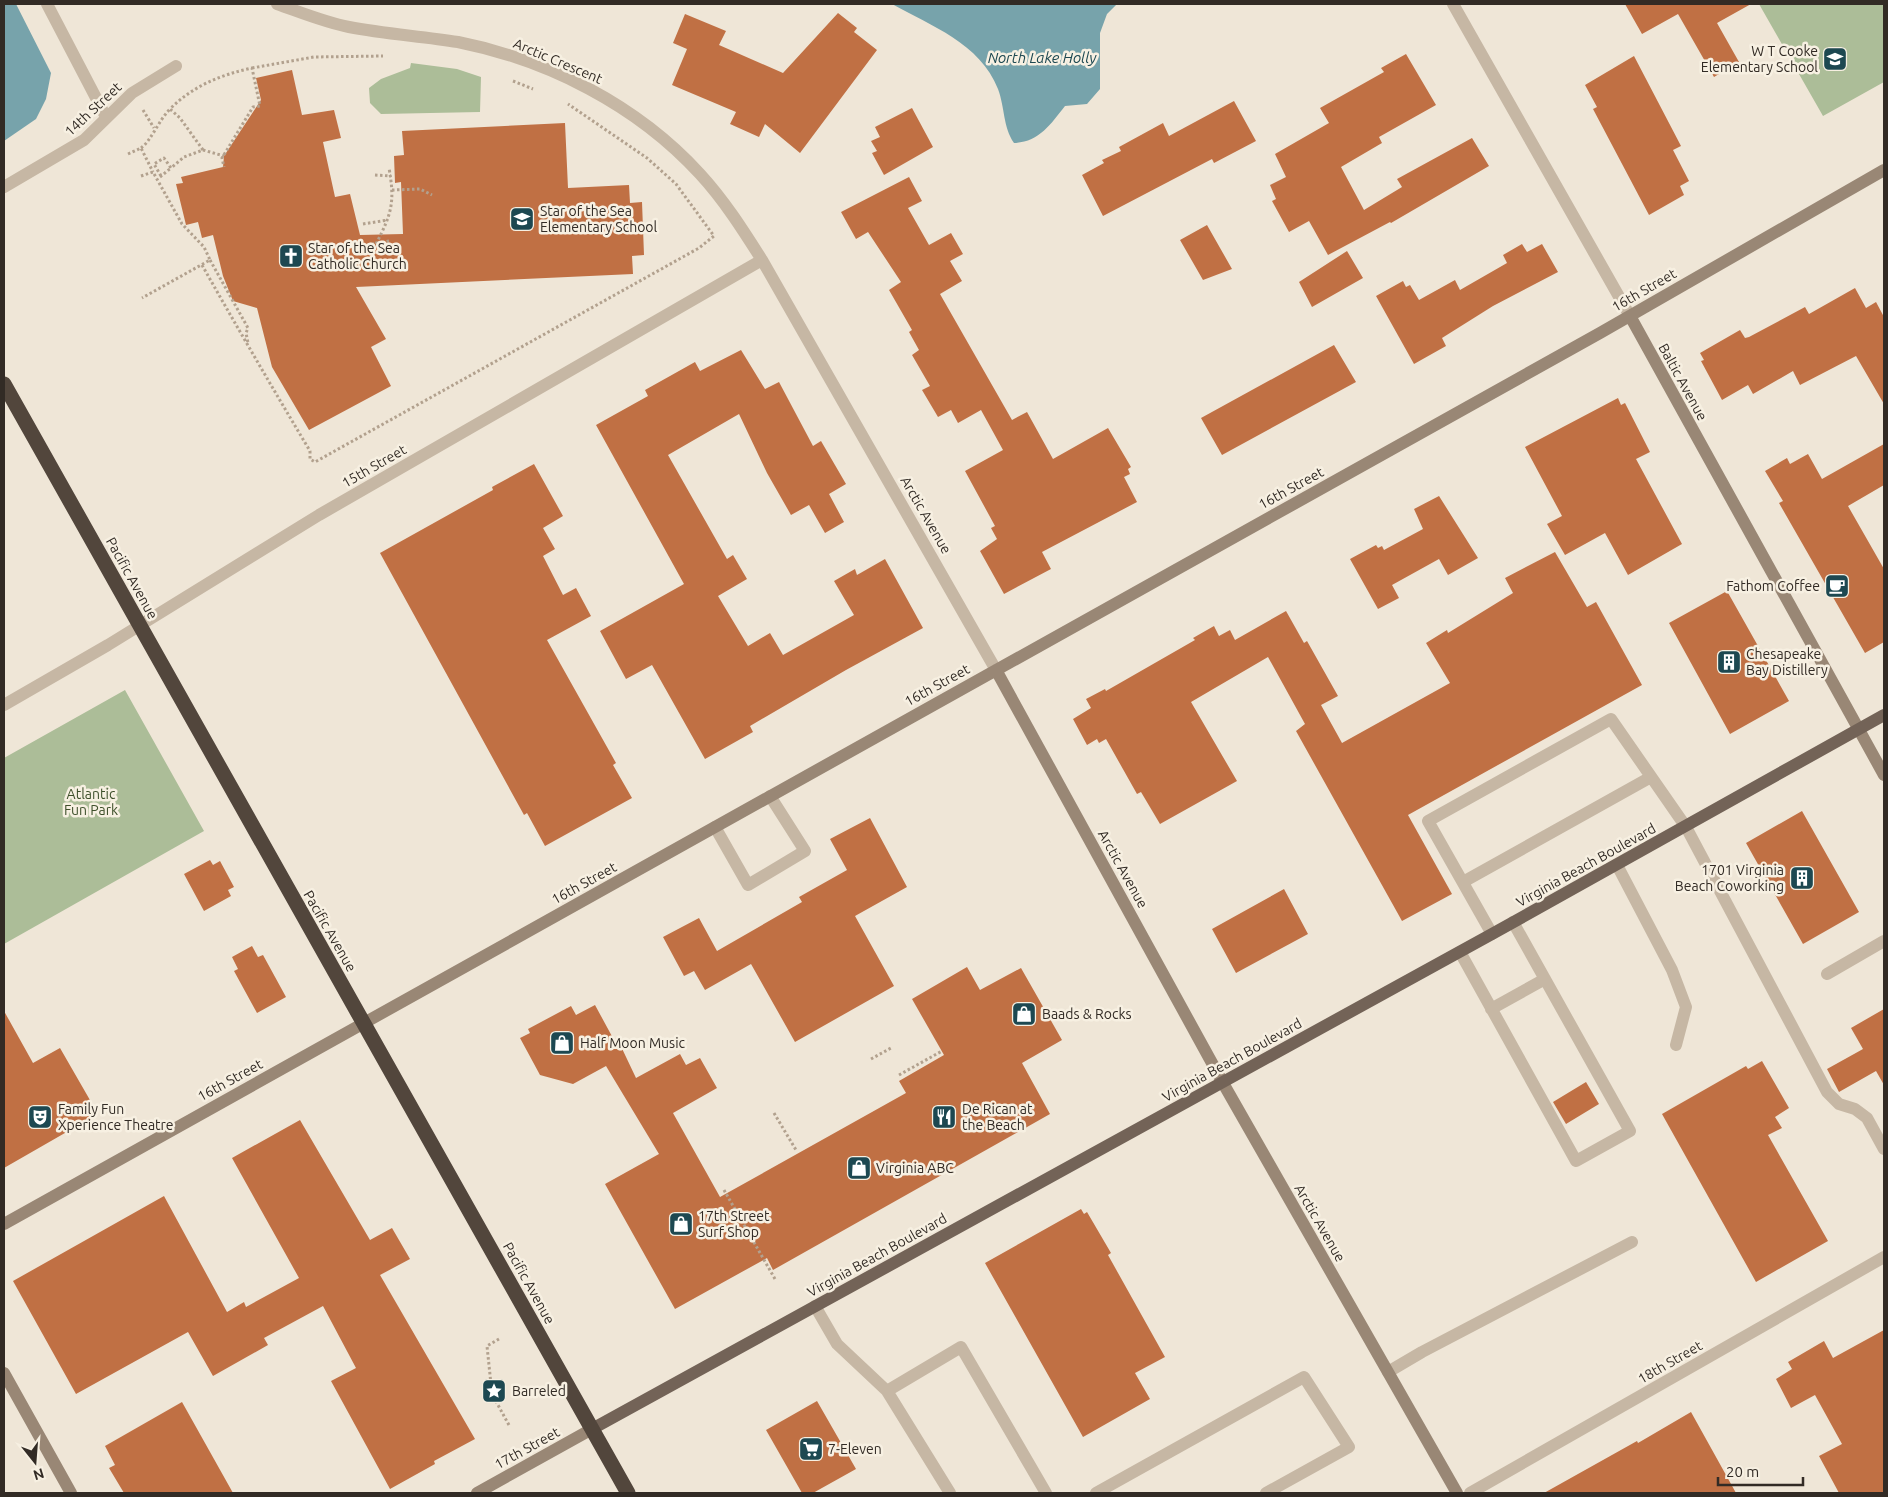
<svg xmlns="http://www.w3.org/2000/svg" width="1888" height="1497" viewBox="0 0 1888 1497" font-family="Ubuntu,sans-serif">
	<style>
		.green { fill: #acbd98 }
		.water { fill: #77a3ab }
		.building { fill: #c07044 }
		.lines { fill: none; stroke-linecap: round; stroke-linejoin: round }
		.path { stroke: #b2a18e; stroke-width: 3; stroke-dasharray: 2.5 2.5; stroke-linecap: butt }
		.lane { stroke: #c6b7a4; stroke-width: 12 }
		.street { stroke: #c6b7a4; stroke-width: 12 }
		.secondary { stroke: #998775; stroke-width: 12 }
		.primary { stroke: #736357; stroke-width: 12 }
		.highway { stroke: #52463c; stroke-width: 15 }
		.labels { text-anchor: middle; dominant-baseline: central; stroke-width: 5; stroke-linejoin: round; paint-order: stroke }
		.poi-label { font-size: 14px; fill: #322b25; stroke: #f7f0e2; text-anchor: start }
		.street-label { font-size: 14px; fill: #322b25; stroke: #f7f0e2 }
		.park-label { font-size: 14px; fill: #3d4f2a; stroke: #f7f0e2 }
		.water-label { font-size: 15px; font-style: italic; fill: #1d4851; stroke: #f7f0e2 }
	</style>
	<rect width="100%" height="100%" fill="#efe6d7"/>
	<path class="green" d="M 1759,4 L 1884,4 L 1884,82 L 1823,116 Z
		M 411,63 L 457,69 L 481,77 L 480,112 L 381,114 L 370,103 L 369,88 L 381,79 L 410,68 Z
		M 125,690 L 204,831 L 4,944 L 4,758 Z"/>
	<path class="water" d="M 4,4 L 16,4 L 51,73 L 46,99 L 36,119 L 4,141 Z
		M 892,4 L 1117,4 L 1107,14 L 1100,33 L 1100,89 L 1087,104 L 1065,106 C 1050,125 1039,142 1014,143 C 1003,127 1005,108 998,89 C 980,43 931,26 892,4 Z"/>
	<path class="building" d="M 1625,4 L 1751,4 L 1717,23 L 1739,62 L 1714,77 L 1678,14 L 1642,34 Z
		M 838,13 L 857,28 L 854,32 L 877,50 L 800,153 L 765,124 L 759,137 L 730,124 L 736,112 L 672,85 L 687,49 L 673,43 L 685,14 L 726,31 L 719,45 L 783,73 Z
		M 1406,54 L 1436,105 L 1379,137 L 1382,143 L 1341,167 L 1364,210 L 1402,187 L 1397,179 L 1472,138 L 1489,166 L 1391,223 L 1390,222 L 1328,255 L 1309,221 L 1289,232 L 1272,201 L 1276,199 L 1270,185 L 1286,177 L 1275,154 L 1329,123 L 1320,108 L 1384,72 L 1381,68 Z
		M 1634,56 L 1681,146 L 1673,150 L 1689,181 L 1680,186 L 1684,195 L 1649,215 L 1593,109 L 1597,107 L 1585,85 Z
		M 292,70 L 302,115 L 334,110 L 341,138 L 323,142 L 335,197 L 350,194 L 360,235 L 403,234 L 401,182 L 395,183 L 394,156 L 404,155 L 402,131 L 565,123 L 568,188 L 629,185 L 630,203 L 642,202 L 644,255 L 632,256 L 633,274 L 356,287 L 386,339 L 371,347 L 391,386 L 309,430 L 272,367 L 257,308 L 233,301 L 223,276 L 213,235 L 202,238 L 198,222 L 186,225 L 176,184 L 183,183 L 181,177 L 223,167 L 224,156 L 261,100 L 256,78 Z
		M 1234,101 L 1256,141 L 1214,163 L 1212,159 L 1103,216 L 1082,175 L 1104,163 L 1102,160 L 1121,151 L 1119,147 L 1163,123 L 1169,136 Z
		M 912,108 L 933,147 L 884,175 L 872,153 L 877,151 L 871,141 L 880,137 L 875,127 Z
		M 909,177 L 922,201 L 908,208 L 929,245 L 951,233 L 963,254 L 950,261 L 962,281 L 940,294 L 1012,420 L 1027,412 L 1053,459 L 1108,428 L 1131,467 L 1128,469 L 1130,474 L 1124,477 L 1137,502 L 1042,552 L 1051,569 L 1004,594 L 980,551 L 997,539 L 991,528 L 995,526 L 965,471 L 1003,450 L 981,410 L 958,423 L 951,410 L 938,417 L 922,390 L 930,386 L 912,355 L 919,350 L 909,332 L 912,330 L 889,290 L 901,282 L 868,232 L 856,239 L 841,212 Z
		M 1207,225 L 1232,269 L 1203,280 L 1180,240 Z
		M 1522,244 L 1527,252 L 1542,244 L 1558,272 L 1493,306 L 1442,338 L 1446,346 L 1414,364 L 1376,296 L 1403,281 L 1406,287 L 1410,285 L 1419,300 L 1455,280 L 1460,290 L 1507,263 L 1503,255 Z
		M 1347,251 L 1363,278 L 1312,307 L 1299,282 Z
		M 1855,288 L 1866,308 L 1876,302 L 1884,317 L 1884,404 L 1856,356 L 1800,385 L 1793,371 L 1753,394 L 1748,385 L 1722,400 L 1701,361 L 1704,360 L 1700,353 L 1740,330 L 1745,338 L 1749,337 L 1805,307 L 1809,314 Z
		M 1334,345 L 1356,382 L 1222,455 L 1201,418 Z
		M 741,350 L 765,389 L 779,382 L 813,446 L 821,441 L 846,484 L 829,494 L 844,522 L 825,533 L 809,505 L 791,515 L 767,473 L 739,414 L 668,455 L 727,559 L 733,555 L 747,579 L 718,596 L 748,646 L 770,633 L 783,655 L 854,615 L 834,581 L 855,569 L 857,575 L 885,559 L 923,628 L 846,670 L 750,726 L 753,732 L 705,759 L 652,665 L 626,679 L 600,631 L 684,584 L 596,425 L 648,396 L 645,390 L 695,362 L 700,371 Z
		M 1618,398 L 1621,405 L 1625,403 L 1650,452 L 1636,459 L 1682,544 L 1628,575 L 1605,533 L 1565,555 L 1547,524 L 1562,516 L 1525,447 Z
		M 1884,444 L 1884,485 L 1848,506 L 1884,569 L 1884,642 L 1865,653 L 1779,503 L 1783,501 L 1765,471 L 1787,458 L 1790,464 L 1808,454 L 1822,479 Z
		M 534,464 L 563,516 L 543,528 L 555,549 L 543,556 L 563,595 L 576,588 L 591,616 L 547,640 L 616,763 L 613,765 L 632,798 L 545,846 L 527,813 L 524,815 L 380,553 L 493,490 L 492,487 Z
		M 1439,496 L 1478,558 L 1448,575 L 1439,559 L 1392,585 L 1399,598 L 1378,609 L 1350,559 L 1376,545 L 1378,548 L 1382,546 L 1384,550 L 1423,529 L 1414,509 Z
		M 1555,552 L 1587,607 L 1596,602 L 1642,685 L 1408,815 L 1452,894 L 1402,921 L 1296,731 L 1305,724 L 1268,657 L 1191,702 L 1237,781 L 1160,824 L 1141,792 L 1137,794 L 1106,739 L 1099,743 L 1097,739 L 1087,745 L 1073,719 L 1091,708 L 1086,699 L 1105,689 L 1106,691 L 1195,640 L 1193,638 L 1214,626 L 1219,636 L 1230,630 L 1235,640 L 1286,611 L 1304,643 L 1307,641 L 1338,696 L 1321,705 L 1342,743 L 1450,683 L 1426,643 L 1447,630 L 1448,633 L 1513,593 L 1505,578 Z
		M 1727,591 L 1789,701 L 1730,734 L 1669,623 Z
		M 1802,811 L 1859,912 L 1803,944 L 1746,843 Z
		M 870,818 L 907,887 L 855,916 L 894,986 L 795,1042 L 751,964 L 705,990 L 694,971 L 684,976 L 663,937 L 699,918 L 717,951 L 802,902 L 799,897 L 847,870 L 830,839 Z
		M 210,860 L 213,865 L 220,861 L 234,887 L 228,890 L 231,896 L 204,911 L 184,874 Z
		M 1284,889 L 1308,934 L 1236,973 L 1212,929 Z
		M 252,946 L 258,957 L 263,955 L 286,997 L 257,1013 L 234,971 L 238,969 L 232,957 Z
		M 967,967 L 980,990 L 1021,968 L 1062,1040 L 1022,1063 L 1050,1114 L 773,1270 L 767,1258 L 675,1309 L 605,1184 L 659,1154 L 606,1066 L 573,1084 L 540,1075 L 520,1038 L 530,1033 L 528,1029 L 571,1006 L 576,1015 L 595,1005 L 614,1040 L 617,1038 L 636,1078 L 680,1054 L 686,1065 L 700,1058 L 717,1088 L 673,1113 L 720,1197 L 906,1093 L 899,1081 L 944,1055 L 912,999 Z
		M 1884,1009 L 1884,1085 L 1876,1071 L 1839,1092 L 1827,1069 L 1863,1049 L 1851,1028 Z
		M 4,1011 L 33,1063 L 60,1048 L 98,1114 L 4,1168 Z
		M 1762,1061 L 1789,1108 L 1775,1117 L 1782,1128 L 1768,1135 L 1828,1241 L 1756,1282 L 1662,1114 L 1746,1066 L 1748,1069 Z
		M 1586,1082 L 1599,1104 L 1566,1124 L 1553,1102 Z
		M 300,1120 L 370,1240 L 392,1228 L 410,1259 L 380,1275 L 475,1439 L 434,1461 L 435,1464 L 390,1489 L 331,1381 L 356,1368 L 323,1306 L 264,1338 L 268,1345 L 213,1376 L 188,1332 L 76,1394 L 13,1281 L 164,1196 L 227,1312 L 244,1302 L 246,1307 L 299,1278 L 232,1158 Z
		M 1081,1209 L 1084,1214 L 1087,1212 L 1111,1253 L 1108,1255 L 1165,1357 L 1135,1373 L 1150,1399 L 1083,1437 L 985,1263 Z
		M 1884,1330 L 1884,1493 L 1839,1493 L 1819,1456 L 1842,1444 L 1815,1395 L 1791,1408 L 1776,1379 L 1792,1369 L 1788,1362 L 1824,1341 L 1833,1358 Z
		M 817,1401 L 856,1469 L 813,1493 L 802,1493 L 766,1430 Z
		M 182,1402 L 233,1493 L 124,1493 L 109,1468 L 115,1465 L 105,1446 Z
		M 1691,1412 L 1736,1493 L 1544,1493 L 1637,1441 L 1638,1443 Z"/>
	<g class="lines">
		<path class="path" d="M 252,68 L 314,57 L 383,56
			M 513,81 L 533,89
			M 143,110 L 154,128
			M 141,148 C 151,141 159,120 170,109
			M 203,150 L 180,118 L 170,109 C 193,86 220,75 252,68 L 260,106 L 253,107 L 222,158 L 224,167
			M 128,154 L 141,148 L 153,172
			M 375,175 L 391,176
			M 141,176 L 153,172 L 182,224 L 204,247 L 210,260 L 142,298
			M 161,176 L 154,164 L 164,158 L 171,168 L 184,157 L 203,150 L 224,156
			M 160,177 L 171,168
			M 392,190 L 420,189 L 432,195
			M 363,224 L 388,220
			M 376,244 C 392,213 395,202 389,168
			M 362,246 L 389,241
			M 210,260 L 248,328 L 246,333 L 248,343
			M 202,265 C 237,327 273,389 310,451 L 310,459 L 315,462 L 699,248 L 714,236 L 676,184 L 647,158 L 568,104
			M 871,1059 L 891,1048
			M 899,1075 L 942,1051
			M 774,1113 L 796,1150
			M 724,1190 L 775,1279
			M 499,1339 L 487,1346 L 492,1394 L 510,1427"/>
		<path class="lane" d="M 715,827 L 748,885 L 805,851 L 770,796
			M 1617,865 L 1672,970 L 1686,1007 L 1676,1045
			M 1463,882 L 1651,777
			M 1492,934 L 1428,821 L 1611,719 L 1686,827 L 1827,1092 L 1839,1104 L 1855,1109 L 1867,1118 L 1884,1149
			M 1460,952 L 1576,1161 L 1630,1131 L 1513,922
			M 1827,974 L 1884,941
			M 1491,1009 L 1545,979
			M 815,1306 L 837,1344 L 887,1391 L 950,1493
			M 1388,1372 L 1422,1352 L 1632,1242
			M 887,1391 L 961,1347 L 1046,1493
			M 1096,1493 L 1304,1377 L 1349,1447 L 1266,1493"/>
		<path class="street" d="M 47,4 L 106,117
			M 277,4 C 300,12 324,22 349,27 C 385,34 421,36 458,42 C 548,60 637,105 700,174 C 724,200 743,230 762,260 L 996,670
			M 1453,4 L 1630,316
			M 4,187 L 84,140 L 132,93 L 176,66
			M 4,705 L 108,645 L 319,515 L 762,260
			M 1470,1493 L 1884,1257"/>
		<path class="secondary" d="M 1630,316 L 1884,775
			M 996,670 L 1223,1083 L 1457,1493
			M 4,1224 L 1600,333 L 1884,170
			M 4,1373 L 71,1493
			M 477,1493 L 592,1429"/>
		<path class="primary" d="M 592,1429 L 1492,934 L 1884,715"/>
		<path class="highway" d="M 4,384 L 628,1493"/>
	</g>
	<defs>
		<symbol id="school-square" viewBox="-11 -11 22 22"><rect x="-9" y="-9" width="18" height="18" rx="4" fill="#1d4851" stroke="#f7f0e2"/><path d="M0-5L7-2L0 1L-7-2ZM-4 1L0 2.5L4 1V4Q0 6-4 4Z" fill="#fff"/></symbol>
		<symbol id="church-square" viewBox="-11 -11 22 22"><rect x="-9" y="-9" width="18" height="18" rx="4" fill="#1d4851" stroke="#f7f0e2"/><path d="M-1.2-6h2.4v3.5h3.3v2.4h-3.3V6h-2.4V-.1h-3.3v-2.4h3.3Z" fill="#fff"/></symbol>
		<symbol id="cafe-square" viewBox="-11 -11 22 22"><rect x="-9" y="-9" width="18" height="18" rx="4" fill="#1d4851" stroke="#f7f0e2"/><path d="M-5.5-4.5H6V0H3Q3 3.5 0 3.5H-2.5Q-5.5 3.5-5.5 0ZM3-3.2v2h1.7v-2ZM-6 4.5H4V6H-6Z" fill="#fff"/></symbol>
		<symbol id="building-square" viewBox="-11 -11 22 22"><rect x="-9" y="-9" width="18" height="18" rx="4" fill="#1d4851" stroke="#f7f0e2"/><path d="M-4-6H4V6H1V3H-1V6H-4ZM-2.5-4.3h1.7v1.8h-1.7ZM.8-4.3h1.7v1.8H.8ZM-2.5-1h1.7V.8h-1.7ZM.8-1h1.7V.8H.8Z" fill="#fff"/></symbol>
		<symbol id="shop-square" viewBox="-11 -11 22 22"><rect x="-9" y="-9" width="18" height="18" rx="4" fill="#1d4851" stroke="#f7f0e2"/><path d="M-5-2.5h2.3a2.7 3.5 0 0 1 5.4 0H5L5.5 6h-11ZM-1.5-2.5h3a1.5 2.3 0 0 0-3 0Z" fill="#fff"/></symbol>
		<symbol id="theatre-square" viewBox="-11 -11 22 22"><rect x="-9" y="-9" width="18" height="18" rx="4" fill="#1d4851" stroke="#f7f0e2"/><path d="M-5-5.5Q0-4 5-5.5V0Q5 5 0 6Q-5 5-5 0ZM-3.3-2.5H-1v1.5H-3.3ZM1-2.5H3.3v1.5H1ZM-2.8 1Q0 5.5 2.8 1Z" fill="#fff"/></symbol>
		<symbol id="restaurant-square" viewBox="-11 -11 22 22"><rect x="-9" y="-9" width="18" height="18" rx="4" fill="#1d4851" stroke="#f7f0e2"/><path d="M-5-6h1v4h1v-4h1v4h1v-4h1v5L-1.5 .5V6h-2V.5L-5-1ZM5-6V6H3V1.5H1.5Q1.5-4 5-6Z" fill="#fff"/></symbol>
		<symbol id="sight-square" viewBox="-11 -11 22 22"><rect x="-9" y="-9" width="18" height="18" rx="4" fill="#1d4851" stroke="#f7f0e2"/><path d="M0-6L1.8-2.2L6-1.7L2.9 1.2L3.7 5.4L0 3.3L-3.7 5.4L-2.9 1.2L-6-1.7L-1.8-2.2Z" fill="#fff"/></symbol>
		<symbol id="supermarket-square" viewBox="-11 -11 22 22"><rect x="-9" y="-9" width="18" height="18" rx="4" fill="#1d4851" stroke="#f7f0e2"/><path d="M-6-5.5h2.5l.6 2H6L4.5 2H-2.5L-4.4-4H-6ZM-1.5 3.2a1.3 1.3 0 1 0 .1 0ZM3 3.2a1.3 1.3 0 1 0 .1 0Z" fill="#fff"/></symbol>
	</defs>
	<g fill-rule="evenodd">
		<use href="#school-square" x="1821" y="45" width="28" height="28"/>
		<use href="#school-square" x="508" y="205" width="28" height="28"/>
		<use href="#church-square" x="277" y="242" width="28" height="28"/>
		<use href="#cafe-square" x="1823" y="572" width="28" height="28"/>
		<use href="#building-square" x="1715" y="648" width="28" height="28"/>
		<use href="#building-square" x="1788" y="864" width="28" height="28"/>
		<use href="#shop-square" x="1010" y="1000" width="28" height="28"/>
		<use href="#shop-square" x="548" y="1029" width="28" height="28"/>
		<use href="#theatre-square" x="26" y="1103" width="28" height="28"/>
		<use href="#restaurant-square" x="930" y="1103" width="28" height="28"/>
		<use href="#shop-square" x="845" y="1154" width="28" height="28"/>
		<use href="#shop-square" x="667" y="1210" width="28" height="28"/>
		<use href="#sight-square" x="480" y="1377" width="28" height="28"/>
		<use href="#supermarket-square" x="797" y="1435" width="28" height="28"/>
	</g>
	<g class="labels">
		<g class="poi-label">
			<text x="1818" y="51" text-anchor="end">W T Cooke<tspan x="1818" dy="16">Elementary School</tspan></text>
			<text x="540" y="211">Star of the Sea<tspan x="540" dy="16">Elementary School</tspan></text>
			<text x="308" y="248">Star of the Sea<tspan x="308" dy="16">Catholic Church</tspan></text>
			<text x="1820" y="586" text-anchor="end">Fathom Coffee</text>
			<text x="1746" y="654">Chesapeake<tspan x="1746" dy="16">Bay Distillery</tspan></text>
			<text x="1784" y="870" text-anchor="end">1701 Virginia<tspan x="1784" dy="16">Beach Coworking</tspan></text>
			<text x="1042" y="1014">Baads &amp; Rocks</text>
			<text x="580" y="1043">Half Moon Music</text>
			<text x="58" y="1109">Family Fun<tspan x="58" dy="16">Xperience Theatre</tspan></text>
			<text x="962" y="1109">De Rican at<tspan x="962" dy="16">the Beach</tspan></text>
			<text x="876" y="1168">Virginia ABC</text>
			<text x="698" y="1216">17th Street<tspan x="698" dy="16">Surf Shop</tspan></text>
			<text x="512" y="1391">Barreled</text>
			<text x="828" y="1449">7-Eleven</text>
		</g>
		<g class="street-label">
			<text transform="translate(558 61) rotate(23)">Arctic Crescent</text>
			<text transform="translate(93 109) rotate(-43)">14th Street</text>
			<text transform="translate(1644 290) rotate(-30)">16th Street</text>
			<text transform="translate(1683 382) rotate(61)">Baltic Avenue</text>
			<text transform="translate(374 466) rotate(-30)">15th Street</text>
			<text transform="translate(1291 488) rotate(-29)">16th Street</text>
			<text transform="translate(926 515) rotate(60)">Arctic Avenue</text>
			<text transform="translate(132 578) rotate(61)">Pacific Avenue</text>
			<text transform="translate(937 685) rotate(-29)">16th Street</text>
			<text transform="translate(1586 865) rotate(-29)">Virginia Beach Boulevard</text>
			<text transform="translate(1123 869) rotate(61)">Arctic Avenue</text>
			<text transform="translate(584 883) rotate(-29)">16th Street</text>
			<text transform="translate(330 931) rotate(60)">Pacific Avenue</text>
			<text transform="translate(1232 1060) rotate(-29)">Virginia Beach Boulevard</text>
			<text transform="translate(230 1080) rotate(-29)">16th Street</text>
			<text transform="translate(1320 1223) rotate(60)">Arctic Avenue</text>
			<text transform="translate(877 1255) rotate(-29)">Virginia Beach Boulevard</text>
			<text transform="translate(529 1283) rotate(61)">Pacific Avenue</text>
			<text transform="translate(1670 1362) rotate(-30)">18th Street</text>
			<text transform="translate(527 1448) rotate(-29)">17th Street</text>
		</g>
		<g class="park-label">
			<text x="91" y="794">Atlantic<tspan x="91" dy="16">Fun Park</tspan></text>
		</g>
		<g class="water-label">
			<text x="1042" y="57">North Lake Holly</text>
		</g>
	</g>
	<rect width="1888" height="1497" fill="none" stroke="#322b25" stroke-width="10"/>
	<g transform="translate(35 1462) rotate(163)" stroke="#f7f0e2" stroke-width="4" paint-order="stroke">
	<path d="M0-4L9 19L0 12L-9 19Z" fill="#322b25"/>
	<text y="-8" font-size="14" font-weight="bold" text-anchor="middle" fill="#322b25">N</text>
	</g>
	<path d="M1718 1477v8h85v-8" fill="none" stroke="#322b25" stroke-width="2.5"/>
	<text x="1726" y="1477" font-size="15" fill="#322b25" stroke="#f7f0e2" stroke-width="4" paint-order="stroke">20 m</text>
</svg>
